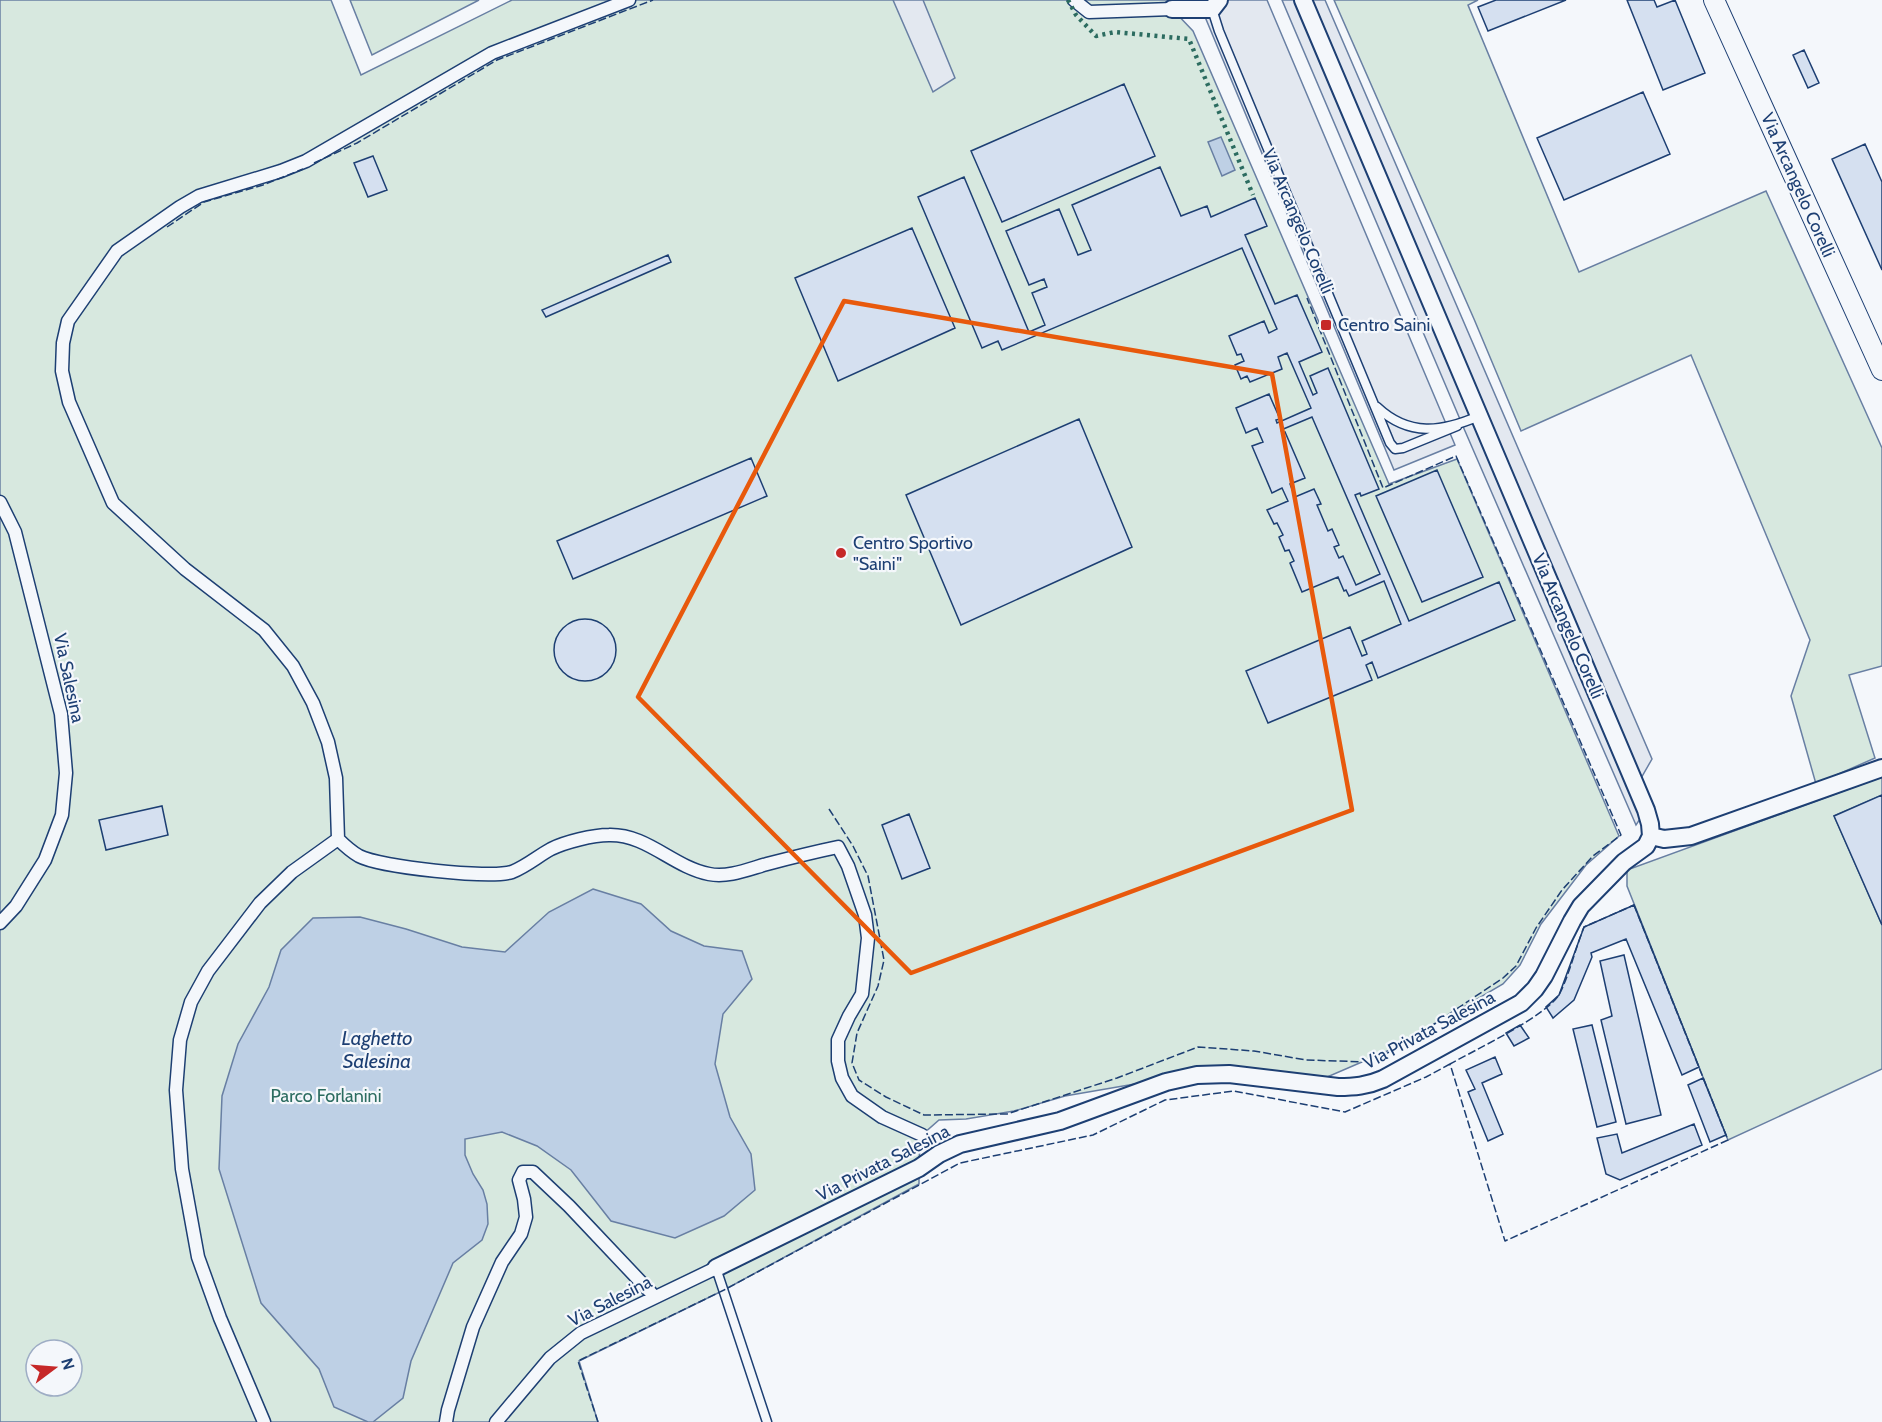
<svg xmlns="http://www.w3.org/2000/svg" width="1882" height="1422" viewBox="0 0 1882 1422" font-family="Cabin,sans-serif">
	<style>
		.green { fill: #d7e8df; stroke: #687fa3; stroke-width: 1.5; fill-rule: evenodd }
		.parking { fill: #e3e8f0; stroke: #687fa3; stroke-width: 1.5 }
		.water { fill: #bed0e5; stroke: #687fa3; stroke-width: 1.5 }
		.building { fill: #d5e0f0; stroke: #1d3f73; stroke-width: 1.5; fill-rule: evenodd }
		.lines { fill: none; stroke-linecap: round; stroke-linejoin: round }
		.service-casing { stroke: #1d3f73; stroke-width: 11 }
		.pedestrian-casing { stroke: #1d3f73; stroke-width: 15 }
		.minor-casing { stroke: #1d3f73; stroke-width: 20 }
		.tertiary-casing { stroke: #1d3f73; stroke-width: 22 }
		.service { stroke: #f4f7fb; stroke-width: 8 }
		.pedestrian { stroke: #f4f7fb; stroke-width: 12 }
		.minor { stroke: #f4f7fb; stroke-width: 16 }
		.tertiary { stroke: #f4f7fb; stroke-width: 20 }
		.hedge { stroke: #2c6c60; stroke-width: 4.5; stroke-dasharray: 3 4.5; stroke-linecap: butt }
		.fence { stroke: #1d3f73; stroke-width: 1.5; stroke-dasharray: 8 3; stroke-linecap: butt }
		.marked { fill: none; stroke: #e8590c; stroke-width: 4.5; stroke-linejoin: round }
		.poi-dot { fill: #c62828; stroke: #f4f7fb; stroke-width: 2 }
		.labels { text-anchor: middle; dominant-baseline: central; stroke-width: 4.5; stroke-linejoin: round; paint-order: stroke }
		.street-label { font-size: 18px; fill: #1d3f73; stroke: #f4f7fb }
		.poi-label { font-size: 18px; fill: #1d3f73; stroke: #f4f7fb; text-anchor: start }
		.park-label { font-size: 18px; fill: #2c6c60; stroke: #f4f7fb }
		.water-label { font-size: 20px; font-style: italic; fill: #1d3f73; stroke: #f4f7fb }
	</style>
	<rect width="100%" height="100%" fill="#f4f7fb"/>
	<path class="green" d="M 0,0 L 331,0 L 361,75 L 512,0 L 1171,0 L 1172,9 L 1193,31 L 1389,484 L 1457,459 L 1619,836 L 1586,865 L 1541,924 L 1520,965 L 1503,984 L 1392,1049 L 1311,1084 L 1158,1080 L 1065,1096 L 1014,1111 L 966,1119 L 939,1120 L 922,1135 L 919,1158 L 919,1184 L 724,1290 L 579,1361 L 598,1422 L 0,1422 ZM 36,1350 L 72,1350 L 72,1386 L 36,1386 Z
		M 350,0 L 479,0 L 372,55 Z
		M 1334,0 L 1478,0 L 1468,5 L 1579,272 L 1766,191 L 1882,448 L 1882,666 L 1849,675 L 1875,758 L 1816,784 L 1791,696 L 1810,640 L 1691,355 L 1521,431 L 1474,319 Z
		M 1882,777 L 1882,795 L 1834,816 L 1882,925 L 1882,1069 L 1728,1140 L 1627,886 L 1627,870 Z"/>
	<path class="parking" d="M 893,0 L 923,0 L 955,78 L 933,92 Z
		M 1198,0 L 1267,0 L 1455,445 L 1394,470 Z
		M 1282,0 L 1325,0 L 1652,759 L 1636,787 L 1646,810 L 1636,825 L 1465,431 Z"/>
	<path class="water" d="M 1221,137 L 1235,170 L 1222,176 L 1208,142 Z
		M 593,889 L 641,904 L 671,931 L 704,946 L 742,951 L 752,979 L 723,1014 L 715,1064 L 730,1117 L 751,1154 L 755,1190 L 724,1216 L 675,1238 L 611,1221 L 571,1170 L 537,1146 L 502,1132 L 465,1139 L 465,1155 L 473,1174 L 483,1190 L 487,1204 L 488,1224 L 482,1240 L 453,1263 L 411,1361 L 403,1398 L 373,1422 L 368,1422 L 334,1407 L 319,1369 L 261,1303 L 219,1169 L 222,1096 L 238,1044 L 269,987 L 281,950 L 313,918 L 360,917 L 406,929 L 462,947 L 505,952 L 549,912 Z"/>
	<path class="building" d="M 1496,0 L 1566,0 L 1488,31 L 1478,7 Z
		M 1627,0 L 1654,0 L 1657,7 L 1675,0 L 1705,73 L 1663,90 Z
		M 1804,50 L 1819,83 L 1808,88 L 1793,55 Z
		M 1124,84 L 1155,156 L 1002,222 L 971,151 Z
		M 1643,92 L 1670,154 L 1564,200 L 1537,138 Z
		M 1865,144 L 1882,182 L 1882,270 L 1832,159 Z
		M 373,156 L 387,190 L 368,197 L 354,163 Z
		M 1160,167 L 1181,216 L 1207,206 L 1211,217 L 1255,198 L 1267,226 L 1245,235 L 1275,304 L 1297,295 L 1322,352 L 1299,362 L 1313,395 L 1317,393 L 1310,376 L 1328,368 L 1379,489 L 1361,496 L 1360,493 L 1355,495 L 1409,621 L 1499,582 L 1515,620 L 1378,678 L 1372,662 L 1366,665 L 1372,680 L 1268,723 L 1246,671 L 1350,627 L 1362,656 L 1367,654 L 1362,641 L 1401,624 L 1384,581 L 1349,596 L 1346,590 L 1344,591 L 1338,577 L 1302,592 L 1290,563 L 1294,561 L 1289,550 L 1285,551 L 1279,537 L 1283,535 L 1277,523 L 1274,524 L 1267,510 L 1288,501 L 1282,488 L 1272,493 L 1252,446 L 1263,442 L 1257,428 L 1246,433 L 1236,408 L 1269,394 L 1280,419 L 1276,420 L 1277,423 L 1311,408 L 1287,353 L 1278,357 L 1282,369 L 1250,382 L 1247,376 L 1241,379 L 1235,365 L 1244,361 L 1241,354 L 1237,355 L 1229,336 L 1264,321 L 1269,333 L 1277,329 L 1242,248 L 1002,350 L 998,341 L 982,348 L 918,197 L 964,177 L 1029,332 L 1045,325 L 1032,293 L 1047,287 L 1044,279 L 1029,285 L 1006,231 L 1059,209 L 1078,255 L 1091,250 L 1072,205 ZM 1312,417 L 1380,574 L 1356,585 L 1343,556 L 1339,558 L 1334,547 L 1339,545 L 1332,529 L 1328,531 L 1317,505 L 1321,504 L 1314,489 L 1295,497 L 1290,484 L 1305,478 L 1285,432 L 1282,433 L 1281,430 Z
		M 912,228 L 955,328 L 838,381 L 795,278 Z
		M 668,255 L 671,262 L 546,317 L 542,310 Z
		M 1079,419 L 1132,547 L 961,625 L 906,495 Z
		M 751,458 L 767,496 L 573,579 L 557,541 Z
		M 1437,470 L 1483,577 L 1422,602 L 1376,496 Z
		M554 650a31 31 0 1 1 62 0a31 31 0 1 1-62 0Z
		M 1882,795 L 1882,925 L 1834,816 Z
		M 162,806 L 168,835 L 106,850 L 99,820 Z
		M 909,814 L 930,868 L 902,879 L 882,825 Z
		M 1634,905 L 1699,1067 L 1682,1075 L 1626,939 L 1591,953 L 1592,957 L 1574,1000 L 1553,1018 L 1546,1007 L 1559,995 L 1584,927 Z
		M 1624,955 L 1661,1115 L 1626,1124 L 1601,1020 L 1612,1016 L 1600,961 Z
		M 1520,1025 L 1529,1038 L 1514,1046 L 1506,1033 Z
		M 1592,1025 L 1616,1122 L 1597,1127 L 1573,1029 Z
		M 1495,1057 L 1502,1074 L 1482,1083 L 1503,1134 L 1488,1141 L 1468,1092 L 1475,1089 L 1466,1070 Z
		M 1703,1078 L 1726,1135 L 1710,1142 L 1688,1085 Z
		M 1694,1124 L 1702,1145 L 1620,1180 L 1606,1174 L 1597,1138 L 1617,1134 L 1622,1153 Z"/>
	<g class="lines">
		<defs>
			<path id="service" d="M 1212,9 L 1219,31 L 1390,443 L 1395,449 L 1403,448 L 1457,426
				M 1377,407 C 1409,437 1442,432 1479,416
				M 716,1268 L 767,1422"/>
			<path id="pedestrian" d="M 629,0 L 492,53 L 306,161 L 281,171 L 199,196 L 180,207 L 117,251 L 68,321 L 63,343 L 62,371 L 69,402 L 113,503 L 185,569 L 264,630 L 293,666 L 313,703 L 328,742 L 336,778 L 338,839 C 344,845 352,852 359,856 C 380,867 490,879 512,872 C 527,866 538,856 551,849 C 565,842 593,835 609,835 C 647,834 673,867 709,874 C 728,878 749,869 767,864 C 790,858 814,852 838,847 L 848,866 L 865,915 L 868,938 L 862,994 L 849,1016 L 838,1040 L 838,1061 L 842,1078 L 852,1096 L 882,1117 L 922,1135
				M 1074,0 L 1089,12 L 1172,9
				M 0,502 L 15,532 L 61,714 L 66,773 L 62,815 L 45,860 L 16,906 L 0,923
				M 264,1422 L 220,1318 L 198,1257 L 182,1169 L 176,1090 L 180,1040 L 191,1002 L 208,971 L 260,903 L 292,872 L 338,839
				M 446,1422 L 448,1410 L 473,1327 L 502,1262 L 521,1234 L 526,1217 L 524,1199 L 519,1180 L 523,1172 L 533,1172 L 569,1206 L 655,1297
				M 496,1422 L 550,1358 L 581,1333 L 716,1268"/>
			<path id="minor" d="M 1303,0 L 1646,810 L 1650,824 L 1651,836
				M 1172,9 L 1212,9 L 1219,0
				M 1651,836 L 1664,839 L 1691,836 L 1882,768
				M 716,1268 L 919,1168 L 939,1154 L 960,1144 L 1060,1121 L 1166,1082 L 1197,1075 L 1229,1074 L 1338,1087 C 1354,1087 1367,1086 1383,1079 L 1521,1003 L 1535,989 L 1544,976 L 1572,921 L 1581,906 L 1624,862 L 1646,846 L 1651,836"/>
			<path id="tertiary" d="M 1714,0 L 1882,370"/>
		</defs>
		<use href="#service" class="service-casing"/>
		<use href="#pedestrian" class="pedestrian-casing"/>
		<use href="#minor" class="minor-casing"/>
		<use href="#tertiary" class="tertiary-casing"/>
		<use href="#service" class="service"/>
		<use href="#pedestrian" class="pedestrian"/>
		<use href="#minor" class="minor"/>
		<use href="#tertiary" class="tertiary"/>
		<path class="hedge" d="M 1068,0 L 1076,15 L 1096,36 L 1115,32 L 1189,39 L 1253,195"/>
		<path class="fence" d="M 314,163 L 357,143 L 497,60 L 653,0
			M 167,227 L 204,202 L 263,185 L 303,169
			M 829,809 L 853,846 L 868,876 L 884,960 L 878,986 L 857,1033 L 852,1063 L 859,1080 L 886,1097 L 924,1115 L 1007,1114 L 1117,1078 L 1198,1047 L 1254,1051 L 1306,1060 L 1368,1062 L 1398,1048 L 1503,978 L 1516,966 L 1536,928 L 1562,890 L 1593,856 L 1621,835 L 1456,456 L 1383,488 L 1307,298
			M 1634,905 L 1728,1140 L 1505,1241 L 1450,1064 C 1473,1051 1549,1015 1560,993 C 1569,975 1576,947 1584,927 Z
			M 598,1422 L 578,1361 L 724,1290 L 960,1163 L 1093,1135 L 1165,1100 L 1234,1091 L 1345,1112 L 1426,1077 L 1450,1064"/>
	</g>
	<path class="marked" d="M 844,301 L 1272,374 L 1352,810 L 911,973 L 638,697 Z"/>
	<g class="poi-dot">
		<rect x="1320" y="319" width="12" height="12" rx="3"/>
		<circle cx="841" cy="553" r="6"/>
	</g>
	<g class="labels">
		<g class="street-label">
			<text transform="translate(1798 185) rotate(66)">Via Arcangelo Corelli</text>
			<text transform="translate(1298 221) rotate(67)">Via Arcangelo Corelli</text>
			<text transform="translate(1568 626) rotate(67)">Via Arcangelo Corelli</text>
			<text transform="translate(69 678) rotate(78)">Via Salesina</text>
			<text transform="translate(1429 1030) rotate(-28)">Via Privata Salesina</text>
			<text transform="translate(883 1163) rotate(-27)">Via Privata Salesina</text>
			<text transform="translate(610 1301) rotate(-27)">Via Salesina</text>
		</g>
		<g class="poi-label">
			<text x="1338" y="325">Centro Saini</text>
			<text x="853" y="543">Centro Sportivo<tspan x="853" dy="21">"Saini"</tspan></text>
		</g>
		<g class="park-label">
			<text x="326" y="1096">Parco Forlanini</text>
		</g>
		<g class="water-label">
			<text x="377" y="1038">Laghetto<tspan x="377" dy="23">Salesina</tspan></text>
		</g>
	</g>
	<g transform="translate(54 1368) rotate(74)"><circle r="28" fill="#f4f7fb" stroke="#9eadc5" stroke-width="1.5"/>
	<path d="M0-4.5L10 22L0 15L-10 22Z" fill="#c62828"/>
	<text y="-9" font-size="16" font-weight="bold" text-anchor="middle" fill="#1d3f73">N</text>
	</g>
</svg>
